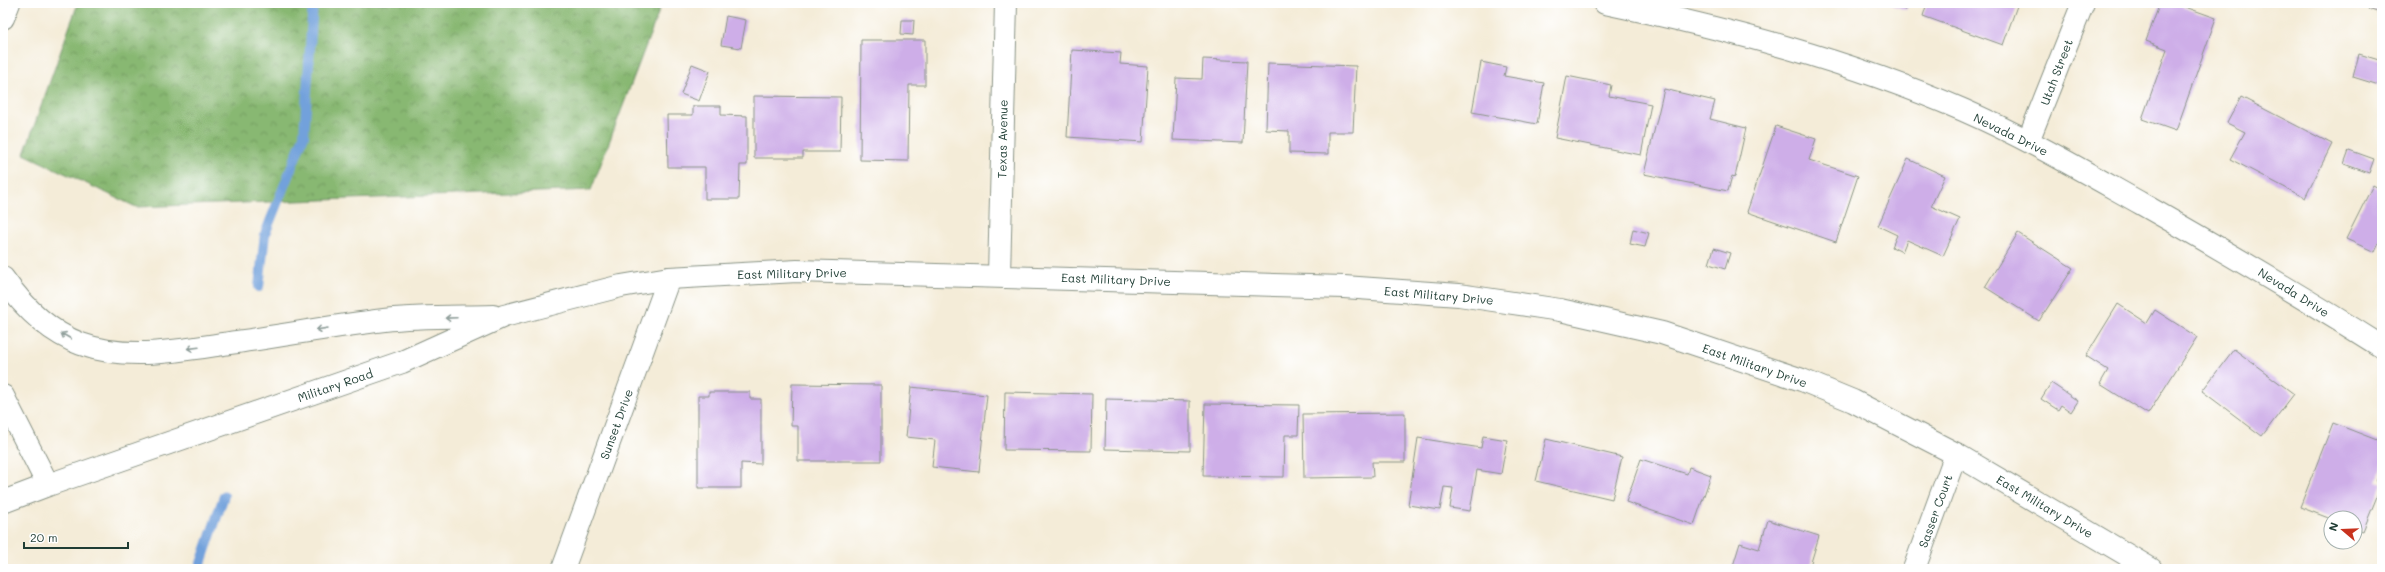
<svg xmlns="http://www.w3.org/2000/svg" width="2385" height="572" viewBox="0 0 2385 572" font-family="Mali,sans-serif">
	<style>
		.forest { fill: url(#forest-crowns); stroke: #547a53 }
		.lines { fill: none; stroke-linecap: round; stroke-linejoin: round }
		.stream { stroke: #72a1db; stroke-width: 10 }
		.building { fill: #ceaee8 }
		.street-casing { stroke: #8a9486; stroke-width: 24 }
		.secondary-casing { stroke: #8a9486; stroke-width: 24 }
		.street { stroke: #fff; stroke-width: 22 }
		.secondary { stroke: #fff; stroke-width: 22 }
		.oneway { stroke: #8f9e9a }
		.labels { text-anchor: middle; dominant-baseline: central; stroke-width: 4; stroke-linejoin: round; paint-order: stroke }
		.street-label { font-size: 12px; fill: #1f3d34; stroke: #fff }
	</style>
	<defs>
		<pattern id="forest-crowns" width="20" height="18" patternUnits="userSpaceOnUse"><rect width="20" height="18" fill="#88b872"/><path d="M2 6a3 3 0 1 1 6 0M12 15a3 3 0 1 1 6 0" fill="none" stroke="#6f975e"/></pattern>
	</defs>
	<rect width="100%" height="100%" fill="#fff"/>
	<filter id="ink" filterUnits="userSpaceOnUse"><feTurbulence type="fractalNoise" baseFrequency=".025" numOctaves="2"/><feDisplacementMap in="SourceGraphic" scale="8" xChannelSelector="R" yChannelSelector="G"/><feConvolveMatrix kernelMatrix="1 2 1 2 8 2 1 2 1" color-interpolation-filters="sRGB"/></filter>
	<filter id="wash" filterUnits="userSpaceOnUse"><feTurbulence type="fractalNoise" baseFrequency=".012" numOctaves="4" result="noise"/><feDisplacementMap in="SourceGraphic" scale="16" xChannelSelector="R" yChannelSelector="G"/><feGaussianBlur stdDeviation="0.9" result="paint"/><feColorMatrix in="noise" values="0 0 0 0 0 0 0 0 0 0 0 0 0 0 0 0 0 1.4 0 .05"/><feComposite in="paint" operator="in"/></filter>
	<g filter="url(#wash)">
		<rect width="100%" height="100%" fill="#f4ecd8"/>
		<path class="forest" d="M 78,3 L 662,3 L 591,190 L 136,207 L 24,154 Z"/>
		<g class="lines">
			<path class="stream" d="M 259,287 L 265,234 L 304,136 L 313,3
				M 199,569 L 224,496"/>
		</g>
		<g id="blocks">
			<path class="building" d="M 1886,3 L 1909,3 L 1906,10 Z
				M 1927,3 L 2018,3 L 2003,45 L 1923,16 Z
				M 2160,3 L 2174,3 L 2216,18 L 2176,131 L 2142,119 L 2167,49 L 2146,41 Z
				M 2370,3 L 2382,3 L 2380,13 L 2368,9 Z
				M 726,16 L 746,20 L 741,48 L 721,45 Z
				M 902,20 L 914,20 L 913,35 L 901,34 Z
				M 861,40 L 925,40 L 925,85 L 909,85 L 908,161 L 860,160 Z
				M 1072,50 L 1121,53 L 1120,64 L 1148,66 L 1143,142 L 1067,137 Z
				M 2359,54 L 2382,61 L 2382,86 L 2353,77 Z
				M 1203,59 L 1247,61 L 1243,143 L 1173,140 L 1176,78 L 1202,79 Z
				M 1481,62 L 1506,67 L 1504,76 L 1544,83 L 1537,124 L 1472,112 Z
				M 1268,63 L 1356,66 L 1353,132 L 1328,132 L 1328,154 L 1289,153 L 1289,131 L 1266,130 Z
				M 692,64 L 710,71 L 699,101 L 681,94 Z
				M 1567,76 L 1611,85 L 1609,96 L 1651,104 L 1641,155 L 1555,138 Z
				M 1664,89 L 1715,101 L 1710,119 L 1746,128 L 1735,177 L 1732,176 L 1728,191 L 1644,174 Z
				M 754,96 L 841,97 L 840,152 L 803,152 L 803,158 L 754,158 Z
				M 2241,97 L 2332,144 L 2305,198 L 2230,159 L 2245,132 L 2227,123 Z
				M 693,106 L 721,106 L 721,115 L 747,116 L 747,165 L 740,165 L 739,199 L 705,199 L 705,167 L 668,167 L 667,115 L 693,115 Z
				M 1776,126 L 1816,139 L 1809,160 L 1858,176 L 1836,242 L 1747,212 Z
				M 2349,150 L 2374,159 L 2369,173 L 2344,164 Z
				M 1908,159 L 1945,176 L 1931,206 L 1960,219 L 1943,256 L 1907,240 L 1902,252 L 1892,247 L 1897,235 L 1878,226 Z
				M 2373,185 L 2382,190 L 2382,242 L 2380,241 L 2375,252 L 2346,239 Z
				M 1633,229 L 1649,233 L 1645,247 L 1630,244 Z
				M 2018,233 L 2073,268 L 2039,321 L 1985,287 Z
				M 1714,248 L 1730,253 L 1725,269 L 1709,264 Z
				M 2118,304 L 2147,323 L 2155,310 L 2197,337 L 2148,414 L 2100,384 L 2108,370 L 2086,356 Z
				M 2234,349 L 2294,394 L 2262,436 L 2202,391 Z
				M 2051,383 L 2078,401 L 2071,412 L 2061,405 L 2058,410 L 2041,399 Z
				M 792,384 L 881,385 L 881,461 L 798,461 L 798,426 L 791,426 Z
				M 911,387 L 987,395 L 979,472 L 932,467 L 935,440 L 906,437 Z
				M 709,392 L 750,392 L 750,399 L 761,399 L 761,464 L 741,463 L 741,488 L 698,488 L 698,396 L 709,396 Z
				M 1005,392 L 1092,394 L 1091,451 L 1004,450 Z
				M 1106,399 L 1190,401 L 1190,451 L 1105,449 Z
				M 1205,404 L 1299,405 L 1298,435 L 1285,435 L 1284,477 L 1203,476 Z
				M 1405,413 L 1405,462 L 1372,462 L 1373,477 L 1304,478 L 1303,414 Z
				M 2333,423 L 2382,442 L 2382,467 L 2376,482 L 2382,484 L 2363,531 L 2355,528 L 2355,518 L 2331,519 L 2300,507 Z
				M 1483,436 L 1507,440 L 1501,474 L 1477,470 L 1470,511 L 1450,508 L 1453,488 L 1444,487 L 1440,510 L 1408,505 L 1418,438 L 1481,448 Z
				M 1546,439 L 1622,457 L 1612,499 L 1536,481 Z
				M 1641,459 L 1687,474 L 1689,467 L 1711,475 L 1694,525 L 1626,502 Z
				M 1768,520 L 1819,536 L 1809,569 L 1732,569 L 1740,543 L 1759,549 Z"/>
		</g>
	</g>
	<g filter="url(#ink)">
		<use href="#blocks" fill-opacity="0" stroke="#8a9486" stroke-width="1"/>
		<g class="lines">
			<defs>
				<path id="street" d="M 1605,3 C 1728,29 1848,60 1963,110 C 2025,137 2083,171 2142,204 C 2223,250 2303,297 2382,347
					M 2028,141 L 2083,3
					M 563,569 L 669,278
					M 1914,569 L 1956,454"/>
				<path id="secondary" d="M 3,18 L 9,3
					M 999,275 L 1006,3
					M 3,278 C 22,305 49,332 81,344 C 130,362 186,349 237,342 C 286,335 334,326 384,320 C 419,316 457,317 493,316
					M 3,396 L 48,485
					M 3,502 L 48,485 L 402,362 L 504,316 L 621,286 L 669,278 L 797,271 L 1344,287 L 1459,295 L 1560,310 L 1662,333 L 1802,380 L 1853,401 L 1956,454 L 2151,569"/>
			</defs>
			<use href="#street" class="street-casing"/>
			<use href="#secondary" class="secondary-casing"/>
			<use href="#street" class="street"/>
			<use href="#secondary" class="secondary"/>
		</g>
		<defs><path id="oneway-shaft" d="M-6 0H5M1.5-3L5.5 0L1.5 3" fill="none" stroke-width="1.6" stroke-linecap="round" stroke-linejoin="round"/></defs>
		<g class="oneway">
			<use href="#oneway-shaft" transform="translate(451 318) rotate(178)"/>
			<use href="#oneway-shaft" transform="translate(322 329) rotate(172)"/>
			<use href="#oneway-shaft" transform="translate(66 336) rotate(-150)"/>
			<use href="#oneway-shaft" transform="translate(193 348) rotate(173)"/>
		</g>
	</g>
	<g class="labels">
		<g class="street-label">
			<text transform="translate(2056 72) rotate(-69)">Utah Street</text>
			<text transform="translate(2011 134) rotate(26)">Nevada Drive</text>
			<text transform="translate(1002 139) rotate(-89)">Texas Avenue</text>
			<text transform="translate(792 273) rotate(-1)">East Military Drive</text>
			<text transform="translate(1116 279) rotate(2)">East Military Drive</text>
			<text transform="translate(2294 292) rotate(32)">Nevada Drive</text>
			<text transform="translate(1439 295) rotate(5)">East Military Drive</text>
			<text transform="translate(1755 365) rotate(19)">East Military Drive</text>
			<text transform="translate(335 385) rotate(-19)">Military Road</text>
			<text transform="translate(616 424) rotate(-70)">Sunset Drive</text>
			<text transform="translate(2045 506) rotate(31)">East Military Drive</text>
			<text transform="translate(1935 511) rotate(-70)">Sasser Court</text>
		</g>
	</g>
	<rect width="2385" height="572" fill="none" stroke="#fff" stroke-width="16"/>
	<g transform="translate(2343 530) rotate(289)"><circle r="19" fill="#ffffff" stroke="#a5b1ae"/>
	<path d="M0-3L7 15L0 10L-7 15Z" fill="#c8321e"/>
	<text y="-6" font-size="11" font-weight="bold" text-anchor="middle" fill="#1f3d34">N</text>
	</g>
	<path d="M24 542v6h104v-6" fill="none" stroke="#1f3d34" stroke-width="2"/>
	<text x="30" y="542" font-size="12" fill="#1f3d34" stroke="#ffffff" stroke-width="3" paint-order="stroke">20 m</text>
</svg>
